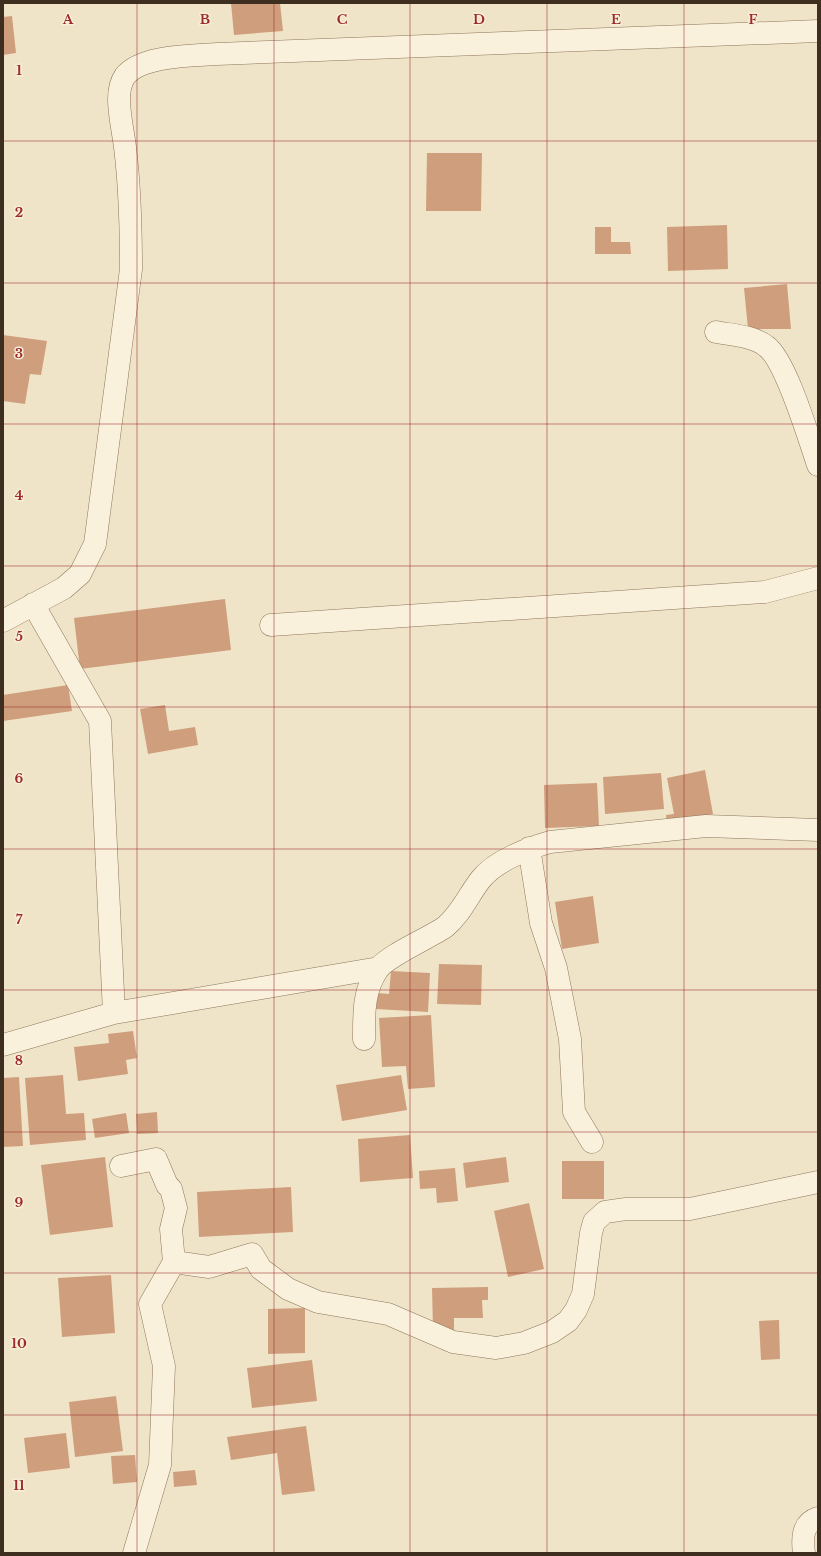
<svg xmlns="http://www.w3.org/2000/svg" width="821" height="1556" viewBox="0 0 821 1556" font-family="'Libre Baskerville',serif">
	<style>
		.building { fill: #cf9f7d }
		.lines { fill: none; stroke-linecap: round; stroke-linejoin: round }
		.minor-casing { stroke: #8d765c; stroke-width: 23 }
		.minor { stroke: #faf1dc; stroke-width: 22 }
		.grid { fill: none; stroke: #9e2a2b; stroke-width: 1; stroke-opacity: 0.55 }
		.grid-label { font-size: 13px; text-anchor: middle; font-weight: bold; fill: #9e2a2b; stroke: #f7eed8; stroke-width: 3; stroke-linejoin: round; paint-order: stroke }
	</style>
	<rect width="100%" height="100%" fill="#f0e4c8"/>
	<path class="building" d="M 231,3 L 280,3 L 283,31 L 234,35 Z
		M 12,16 L 16,53 L 3,55 L 3,17 Z
		M 427,153 L 482,153 L 481,211 L 426,211 Z
		M 727,225 L 728,269 L 668,271 L 667,227 Z
		M 595,227 L 611,227 L 611,242 L 630,242 L 631,254 L 595,254 Z
		M 787,284 L 791,329 L 748,329 L 744,288 Z
		M 3,335 L 47,341 L 41,375 L 30,374 L 25,404 L 3,401 Z
		M 225,599 L 231,650 L 80,669 L 74,618 Z
		M 68,685 L 72,711 L 3,721 L 3,695 Z
		M 165,705 L 169,731 L 195,727 L 198,745 L 148,754 L 140,709 Z
		M 705,770 L 713,814 L 667,823 L 666,815 L 674,814 L 667,778 Z
		M 661,773 L 664,809 L 605,814 L 603,777 Z
		M 597,783 L 599,826 L 545,828 L 544,785 Z
		M 593,896 L 599,943 L 562,949 L 555,902 Z
		M 439,964 L 482,965 L 481,1005 L 437,1004 Z
		M 391,971 L 430,973 L 428,1012 L 376,1009 L 378,993 L 389,994 Z
		M 431,1015 L 435,1087 L 408,1089 L 406,1066 L 382,1067 L 379,1018 Z
		M 133,1031 L 137,1058 L 126,1060 L 128,1074 L 78,1081 L 74,1047 L 109,1043 L 108,1034 Z
		M 63,1075 L 66,1114 L 84,1113 L 86,1140 L 30,1145 L 25,1078 Z
		M 401,1075 L 407,1110 L 342,1121 L 336,1085 Z
		M 19,1077 L 23,1146 L 3,1147 L 3,1078 Z
		M 157,1112 L 158,1133 L 137,1134 L 136,1114 Z
		M 126,1113 L 129,1133 L 95,1138 L 92,1119 Z
		M 410,1135 L 413,1178 L 360,1182 L 358,1139 Z
		M 105,1157 L 113,1227 L 50,1235 L 41,1165 Z
		M 506,1157 L 509,1182 L 466,1188 L 463,1163 Z
		M 562,1161 L 604,1161 L 604,1199 L 562,1199 Z
		M 455,1168 L 458,1201 L 437,1203 L 436,1188 L 420,1189 L 419,1171 Z
		M 291,1187 L 293,1232 L 199,1237 L 197,1192 Z
		M 529,1203 L 544,1269 L 508,1277 L 494,1211 Z
		M 111,1275 L 115,1333 L 62,1337 L 58,1278 Z
		M 488,1287 L 488,1300 L 482,1300 L 483,1318 L 454,1318 L 454,1330 L 433,1330 L 432,1288 Z
		M 305,1308 L 305,1353 L 268,1354 L 268,1309 Z
		M 779,1320 L 780,1359 L 761,1360 L 759,1321 Z
		M 312,1360 L 317,1401 L 252,1408 L 247,1368 Z
		M 116,1396 L 123,1451 L 75,1457 L 69,1402 Z
		M 306,1426 L 315,1491 L 282,1495 L 277,1453 L 231,1460 L 227,1437 Z
		M 66,1433 L 70,1468 L 28,1473 L 24,1438 Z
		M 135,1455 L 137,1482 L 113,1484 L 111,1456 Z
		M 195,1470 L 197,1485 L 174,1487 L 173,1472 Z"/>
	<g class="lines">
		<defs>
			<path id="minor" d="M 716,332 C 732,335 753,336 766,346 C 786,360 809,439 818,465
				M 33,604 L 100,721 L 114,1013
				M 3,621 L 64,588 L 80,574 L 95,544 L 131,269 C 131,228 130,188 125,147 C 123,131 119,115 119,99 C 119,92 121,82 125,76 C 142,55 192,56 217,54 L 818,31
				M 271,625 L 765,592 L 818,578
				M 529,848 L 541,923 L 556,968 L 570,1039 L 574,1112 L 592,1142
				M 364,1039 C 364,1015 363,990 378,969 C 387,956 429,938 445,927 C 461,914 469,894 481,879 C 495,861 529,848 550,842 L 706,826 L 818,830
				M 3,1045 L 114,1013 L 379,968
				M 121,1166 L 156,1159 L 167,1185 L 171,1189 L 176,1208 L 171,1229 L 174,1262 L 209,1267 L 252,1254 L 261,1269 L 288,1289 L 318,1302 L 388,1314 L 453,1342 L 496,1348 L 524,1343 L 552,1332 L 568,1321 L 576,1310 L 583,1294 L 591,1233 L 594,1222 L 605,1212 L 626,1209 L 690,1209 L 818,1182
				M 134,1553 L 160,1465 L 164,1366 L 150,1304 L 174,1262
				M 804,1553 C 802,1539 802,1523 818,1518"/>
		</defs>
		<use href="#minor" class="minor-casing"/>
		<use href="#minor" class="minor"/>
	</g>
	<path class="grid" d="M 137,3 L 137,1553M 274,3 L 274,1553M 410,3 L 410,1553M 547,3 L 547,1553M 684,3 L 684,1553M 3,141 L 818,141M 3,283 L 818,283M 3,424 L 818,424M 3,566 L 818,566M 3,707 L 818,707M 3,849 L 818,849M 3,990 L 818,990M 3,1132 L 818,1132M 3,1273 L 818,1273M 3,1415 L 818,1415"/>
	<g class="grid-label">
		<text x="68" y="24">A</text>
		<text x="205" y="24">B</text>
		<text x="342" y="24">C</text>
		<text x="479" y="24">D</text>
		<text x="616" y="24">E</text>
		<text x="753" y="24">F</text>
		<text x="19" y="75">1</text>
		<text x="19" y="217">2</text>
		<text x="19" y="358">3</text>
		<text x="19" y="500">4</text>
		<text x="19" y="641">5</text>
		<text x="19" y="783">6</text>
		<text x="19" y="924">7</text>
		<text x="19" y="1065">8</text>
		<text x="19" y="1207">9</text>
		<text x="19" y="1348">10</text>
		<text x="19" y="1490">11</text>
	</g>
	<rect width="821" height="1556" fill="none" stroke="#3d2e20" stroke-width="8"/>
</svg>
